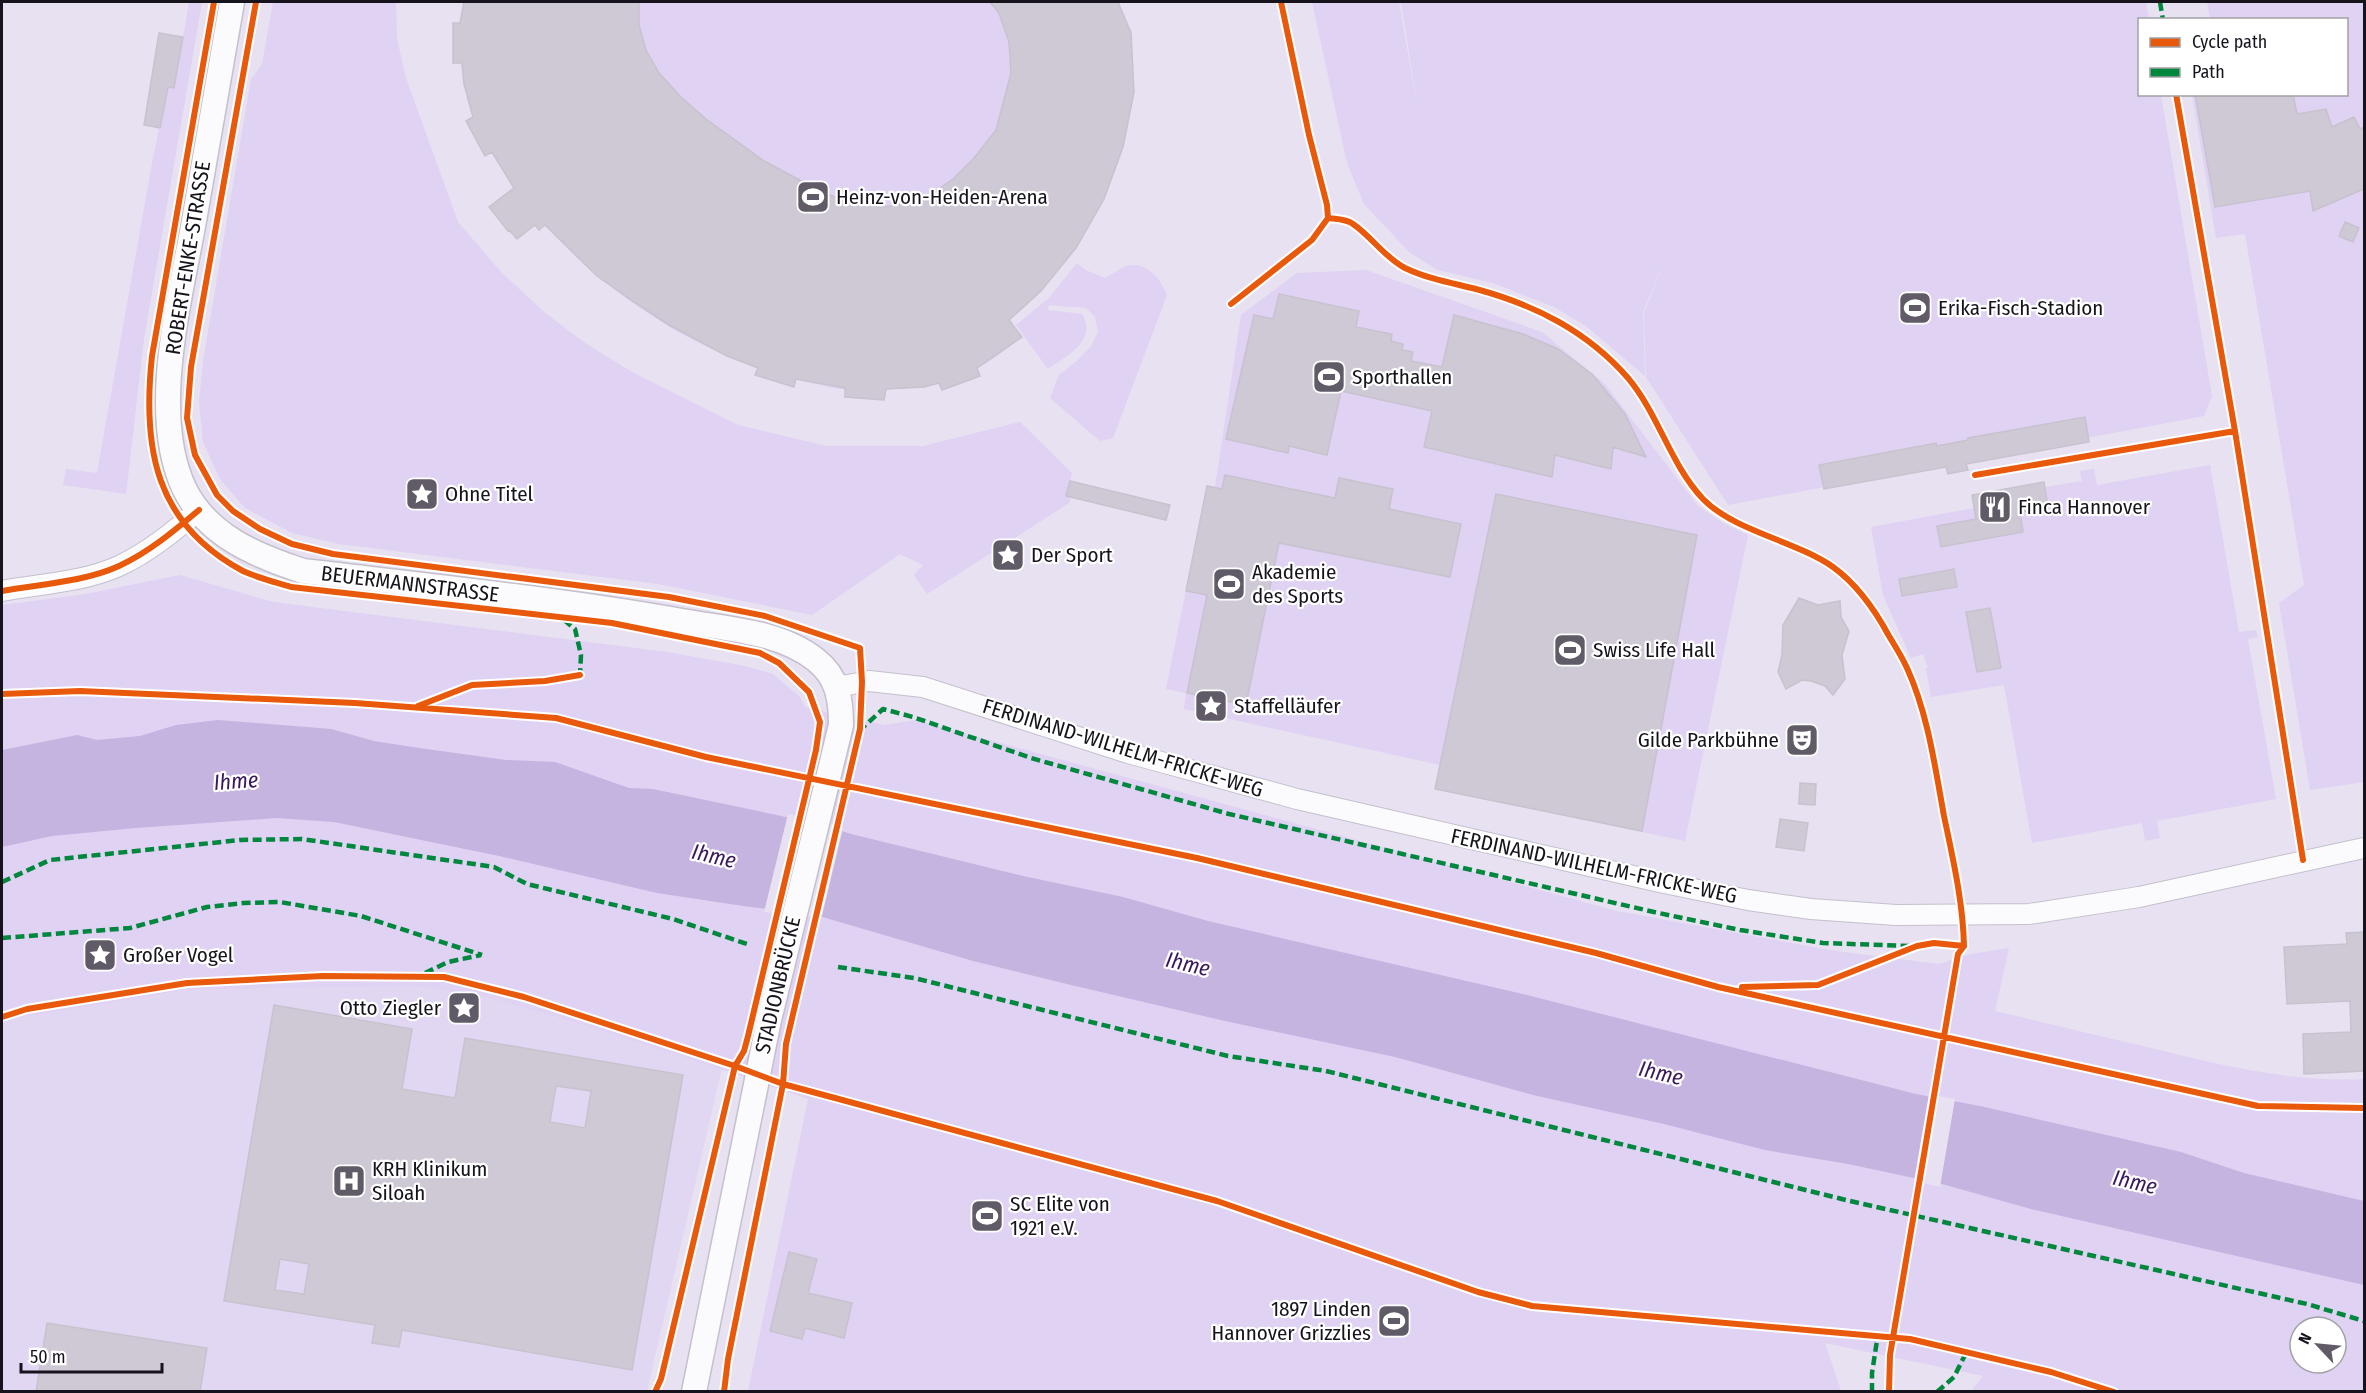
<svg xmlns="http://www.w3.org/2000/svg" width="2366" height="1393" viewBox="0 0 2366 1393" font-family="'Fira Sans Condensed',sans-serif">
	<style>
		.built { fill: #e2d7f2 }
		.green { fill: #dfd2f3; fill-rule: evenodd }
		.water { fill: #c5b3e0 }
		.pier { fill: #e7e1f1 }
		.building { fill: #cec9d5; stroke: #c7c2ce; stroke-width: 1.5; fill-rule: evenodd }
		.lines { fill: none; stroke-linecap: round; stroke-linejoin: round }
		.minor-casing { stroke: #c4c0cc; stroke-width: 22 }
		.tertiary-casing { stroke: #c4c0cc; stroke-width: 27 }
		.minor { stroke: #fbfafd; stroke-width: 20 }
		.tertiary { stroke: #fbfafd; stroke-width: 24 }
		.quiet { stroke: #00873e; stroke-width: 4.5; stroke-dasharray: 9 4.5; stroke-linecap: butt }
		.cycleway-casing { stroke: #fff; stroke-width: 10 }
		.cycleway { stroke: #e8590c; stroke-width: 6 }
		.labels { text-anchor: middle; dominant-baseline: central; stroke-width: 4.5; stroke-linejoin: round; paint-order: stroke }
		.poi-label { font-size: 21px; fill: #17131d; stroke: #fff; text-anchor: start }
		.street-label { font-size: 21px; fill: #17131d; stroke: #fff }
		.water-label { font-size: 22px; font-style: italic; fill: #39185b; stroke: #fff }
	</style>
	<rect width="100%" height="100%" fill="#e7e1f1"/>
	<path class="built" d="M 411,986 L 441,988 L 520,1006 L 722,1068 L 647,1391 L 2,1392 L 2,1021 L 188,990 Z"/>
	<path class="green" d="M 189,2 L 202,2 L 144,339 L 126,494 L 63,485 L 66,469 L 97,473 L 153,158 L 168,87 L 174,88 L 177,76 Z
		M 273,2 L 396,2 L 397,39 L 406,78 L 458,222 L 502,273 L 544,312 L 585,343 L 632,372 L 738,425 L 827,446 L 923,446 L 1020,422 L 1072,473 L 1067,496 L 1071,497 L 1069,503 L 927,594 L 914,575 L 923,565 L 900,554 L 812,615 L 658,584 L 339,544 L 292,533 L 245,508 L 220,479 L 203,442 L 199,402 L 203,361 L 251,79 L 262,64 Z
		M 464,2 L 1118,2 L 1131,33 L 1134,92 L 1123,147 L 1104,199 L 1076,248 L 1041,291 L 1009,320 L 1022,337 C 1008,347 993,361 977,368 C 964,373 946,374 932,376 C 912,380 876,390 857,390 C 835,390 811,383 790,377 C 671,346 563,265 497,161 C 487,144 474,124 469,105 C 459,71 458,35 464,2 Z
		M 1312,2 L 1399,2 L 1419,116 L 1401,2 L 2146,2 L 2149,19 L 2140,20 L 2140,94 L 2161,95 L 2212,396 L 2204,416 L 1728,505 L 1646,377 L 1644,313 L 1667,255 L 1643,312 L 1645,376 L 1586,326 L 1554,307 L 1493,283 L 1438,270 L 1410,253 L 1364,204 L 1347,163 Z
		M 2207,2 L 2364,2 L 2364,782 L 2310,790 L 2279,603 L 2304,585 L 2245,234 L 2216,238 L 2192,95 L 2346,94 L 2346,20 L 2210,19 Z
		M 1077,263 C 1087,273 1093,272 1105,278 C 1112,275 1116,271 1122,268 C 1143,257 1161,278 1167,295 L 1113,438 L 1100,441 L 1050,398 L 1059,375 L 1077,361 L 1091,346 L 1098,332 L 1095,317 L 1086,308 L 1049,305 L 1048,310 L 1082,314 C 1097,341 1068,355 1048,369 L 1016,325 L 1049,298 Z
		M 1366,270 L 1542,332 L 1605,384 L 1698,506 L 1723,523 L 1748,535 L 1685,841 L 1435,789 L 1440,765 L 1184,709 L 1186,693 L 1166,689 L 1207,486 L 1215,487 L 1241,315 L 1297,273 Z
		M 2210,465 L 2239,632 L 2256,630 L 2258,637 L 2248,639 L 2276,799 L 2157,821 L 2160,838 L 2145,841 L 2142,823 L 2032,843 L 2004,685 L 1931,697 L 1926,668 L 1928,668 L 1923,654 L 1911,658 L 1883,595 L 1871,527 L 1974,508 L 2045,487 L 2082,481 L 2080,471 L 2094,469 L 2097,485 Z
		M 180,575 L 273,602 L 667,652 L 745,666 L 773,674 L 800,697 L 805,707 L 884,725 L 916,720 L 1617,911 L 1836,951 L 1939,964 L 1971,954 L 2009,948 L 1995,1011 C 2047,1023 2099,1036 2151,1048 C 2220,1065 2293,1083 2364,1079 L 2364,1391 L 1971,1391 L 1983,1376 L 1825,1343 L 1841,1391 L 748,1391 L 808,1099 C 738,1074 669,1052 598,1030 C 537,1011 475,991 411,986 L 188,990 L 2,1021 L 2,605 L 86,594 ZM 2300,1327 L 2336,1327 L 2336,1363 L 2300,1363 Z"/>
	<path class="water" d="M 218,720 L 331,729 L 374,741 L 419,748 L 506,760 L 555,762 L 629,788 L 653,789 L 824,825 L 851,834 L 1023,876 L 1123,897 L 1208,921 L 1531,996 L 1916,1094 L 1980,1106 L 2181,1152 L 2244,1173 L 2364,1201 L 2364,1285 L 2031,1209 L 1942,1184 L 1848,1164 L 1765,1150 L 1664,1124 L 1533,1095 L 1395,1057 L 1225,1021 L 1071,985 L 973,961 L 812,914 L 750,907 L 657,893 L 499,856 L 334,822 L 277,818 L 136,828 L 52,836 L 2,847 L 2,750 L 77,735 L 97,740 L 140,736 L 176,725 Z"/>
	<path class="pier" d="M 788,814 L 825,822 L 843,828 L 821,920 L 812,917 L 764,912 Z
		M 1929,1094 L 1955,1099 L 1940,1187 L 1914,1181 Z"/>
	<path class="building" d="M 464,2 L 639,2 L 639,25 L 646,50 L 659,73 L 681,97 L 706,119 L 764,161 L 824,193 L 854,204 L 881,207 L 906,204 L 931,194 L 953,179 L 974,158 L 996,130 L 1011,73 L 1009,42 L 999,13 L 990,2 L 1118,2 L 1131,33 L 1134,92 L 1123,147 L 1104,199 L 1076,248 L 1041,291 L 1009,320 L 1022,337 L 977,368 L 980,376 L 942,390 L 939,383 L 924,387 L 886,389 L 884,400 L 845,397 L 845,388 L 796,379 L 794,387 L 755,375 L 758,368 L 727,356 L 669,325 L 628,298 L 597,276 L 545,225 L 539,230 L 535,225 L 517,239 L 509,230 L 508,231 L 489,207 L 514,188 L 492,152 L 485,156 L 466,121 L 473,117 L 464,84 L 462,63 L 453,63 L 453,23 L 460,23 Z
		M 159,33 L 183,37 L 174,88 L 168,87 L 160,128 L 144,125 Z
		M 2195,94 L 2293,94 L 2297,114 L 2326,109 L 2332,127 L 2354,117 L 2360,129 L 2364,127 L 2364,189 L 2313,211 L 2310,191 L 2215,207 Z
		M 2345,222 L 2359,228 L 2353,242 L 2339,236 Z
		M 1279,294 L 1359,311 L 1356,327 L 1392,334 L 1391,341 L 1403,344 L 1402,350 L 1413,352 L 1411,361 L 1442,367 L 1454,315 L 1523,334 L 1558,349 L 1592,374 L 1625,414 L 1646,457 L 1613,447 L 1611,469 L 1555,455 L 1552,477 L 1424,447 L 1432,411 L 1341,391 L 1327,455 L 1289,446 L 1288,453 L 1226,439 L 1254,315 L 1273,319 Z
		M 2085,417 L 2089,442 L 1966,464 L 1968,470 L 1948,474 L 1946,467 L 1824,489 L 1819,465 L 1936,443 L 1937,446 L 1968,440 L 1968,438 Z
		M 1225,475 L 1335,498 L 1339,478 L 1393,489 L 1389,509 L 1461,524 L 1450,577 L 1279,543 L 1246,705 L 1187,693 L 1207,595 L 1186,591 L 1207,486 L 1222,489 Z
		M 1070,481 L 1170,505 L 1166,520 L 1066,496 Z
		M 2044,482 L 2048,507 L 2020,512 L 2023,532 L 1941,547 L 1937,526 L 1976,519 L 1972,495 Z
		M 1496,494 L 1697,535 L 1642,831 L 1435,789 Z
		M 1954,569 L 1957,587 L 1902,596 L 1899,579 Z
		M 1799,598 L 1818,605 L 1840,601 L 1841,617 L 1849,631 L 1842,655 L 1845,679 L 1833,695 L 1825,686 L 1811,681 L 1802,680 L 1786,689 L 1778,672 L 1782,655 L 1783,625 Z
		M 1990,608 L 2001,668 L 1977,672 L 1966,612 Z
		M 1800,783 L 1816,784 L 1815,805 L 1799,804 Z
		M 1780,819 L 1808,823 L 1804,851 L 1776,847 Z
		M 2364,932 L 2364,1071 L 2304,1074 L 2303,1034 L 2351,1032 L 2350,1001 L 2287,1004 L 2284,947 L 2347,944 L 2346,933 Z
		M 274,1005 L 412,1029 L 402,1089 L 455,1098 L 465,1038 L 683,1075 L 632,1370 L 402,1330 L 399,1347 L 372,1343 L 375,1325 L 224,1301 ZM 556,1086 L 591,1091 L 585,1128 L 550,1122 ZM 280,1259 L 309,1264 L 304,1294 L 275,1290 Z
		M 789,1252 L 817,1259 L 808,1293 L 852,1303 L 844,1338 L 805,1328 L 802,1339 L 770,1331 Z
		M 47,1323 L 207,1348 L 200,1392 L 36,1392 Z"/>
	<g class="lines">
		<defs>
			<path id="minor" d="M 2,591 C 40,584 84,582 119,566 C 149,552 174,531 199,510
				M 837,687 L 869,681 L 923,687 L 1128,753 L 1297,799 L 1664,883 L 1748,900 L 1811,909 L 1896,915 L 2029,914 L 2139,897 L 2364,848"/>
			<path id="tertiary" d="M 232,2 C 219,74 207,147 194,221 C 180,300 149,413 184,488 C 207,536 257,556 303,571 C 430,586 557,599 682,621 C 727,629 780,631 816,660 C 838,677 841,700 841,725 L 769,1020 L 694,1392"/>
		</defs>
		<use href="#minor" class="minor-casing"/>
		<use href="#tertiary" class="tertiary-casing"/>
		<use href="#minor" class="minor"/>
		<use href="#tertiary" class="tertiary"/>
		<path class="quiet" d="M 2160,2 L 2163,20
			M 564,620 L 575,629 L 581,655 L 580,675 L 576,676
			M 859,731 L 883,709 L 913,717 L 1031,758 L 1229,814 L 1654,912 L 1740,930 L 1823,943 L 1909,946
			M 2,882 L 50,860 L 240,840 L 302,839 L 494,867 L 527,884 L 673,919 L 750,945
			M 2,938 L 130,928 L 207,907 L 243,903 L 280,902 L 361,916 L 482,955
			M 838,967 L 914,978 L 1228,1056 L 1326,1071 L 1850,1201 L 2307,1304 L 2364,1321
			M 425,973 L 448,962 L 481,955
			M 1872,1392 L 1872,1373 L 1878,1334
			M 1937,1392 L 1954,1377 L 1967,1351"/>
		<defs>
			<path id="cycleway" d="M 214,2 L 152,356 C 142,448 155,524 243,571 C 258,578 275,582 291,587 L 612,623 L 760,653 L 779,663 L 809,692 L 820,722 L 816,750 L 748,1036 L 744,1051 L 735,1066 L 661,1379 L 655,1392
				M 256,2 L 191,367 L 187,418 L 195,455 L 217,495 L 233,511 L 260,529 L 292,544 L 333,554 L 669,597 L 765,616 L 860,648 L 862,682 L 860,729 L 786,1044 L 783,1084 L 728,1359 L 724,1392
				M 1281,2 L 1309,135 L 1327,205 L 1328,218
				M 2176,94 L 2235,431 L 2303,860
				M 1328,218 C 1336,219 1347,219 1353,224 C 1372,237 1384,257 1405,268 C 1428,279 1452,283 1476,289 C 1535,305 1587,331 1628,378 C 1659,415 1670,464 1703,499 C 1734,531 1796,541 1833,567 C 1858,585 1875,610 1889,636 C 1895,646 1902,657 1907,668 C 1928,714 1935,767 1944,816 C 1953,859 1963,902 1964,946
				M 1231,304 L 1312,240 L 1328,218
				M 1975,475 L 2235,431
				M 2,591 C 40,584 84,582 119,566 C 149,552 174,531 199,510
				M 2,694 L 80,691 L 355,703 L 556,718 L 706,757 L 1197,858 L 1596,953 L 1718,987 L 2258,1106 L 2364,1108
				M 418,706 L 472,685 L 545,681 L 580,675
				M 1742,987 L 1818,985 L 1917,946 L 1934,943 L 1964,946
				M 2,1017 L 27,1009 L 187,983 L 323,976 L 444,977 L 524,997 L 735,1066 L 783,1084 L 1217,1201 L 1478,1292 L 1532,1306 L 1910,1339 L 2051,1372 L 2114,1392
				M 1889,1392 L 1890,1355 L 1958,954 L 1964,946"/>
		</defs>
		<use href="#cycleway" class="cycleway-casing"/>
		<use href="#cycleway" class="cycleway"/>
	</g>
	<defs>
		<symbol id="stadium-square" viewBox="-11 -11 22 22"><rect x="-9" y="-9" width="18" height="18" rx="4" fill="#605b67" stroke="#fff"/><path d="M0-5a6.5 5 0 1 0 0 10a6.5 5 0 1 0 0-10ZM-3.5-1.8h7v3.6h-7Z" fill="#fff"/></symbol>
		<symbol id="sight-square" viewBox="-11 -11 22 22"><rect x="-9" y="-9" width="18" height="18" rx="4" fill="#605b67" stroke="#fff"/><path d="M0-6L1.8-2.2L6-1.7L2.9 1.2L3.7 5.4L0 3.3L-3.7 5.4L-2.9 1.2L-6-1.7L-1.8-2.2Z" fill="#fff"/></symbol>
		<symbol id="restaurant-square" viewBox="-11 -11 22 22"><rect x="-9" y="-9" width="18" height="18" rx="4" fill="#605b67" stroke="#fff"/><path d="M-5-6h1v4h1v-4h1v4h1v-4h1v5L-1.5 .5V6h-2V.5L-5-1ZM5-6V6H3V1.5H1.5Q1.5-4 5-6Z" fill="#fff"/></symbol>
		<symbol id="theatre-square" viewBox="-11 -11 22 22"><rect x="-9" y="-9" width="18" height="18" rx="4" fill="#605b67" stroke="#fff"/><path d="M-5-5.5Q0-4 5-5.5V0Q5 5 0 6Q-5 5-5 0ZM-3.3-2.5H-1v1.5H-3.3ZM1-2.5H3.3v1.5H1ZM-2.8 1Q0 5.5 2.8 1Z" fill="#fff"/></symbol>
		<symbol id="hospital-square" viewBox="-11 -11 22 22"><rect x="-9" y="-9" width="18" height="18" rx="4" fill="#605b67" stroke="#fff"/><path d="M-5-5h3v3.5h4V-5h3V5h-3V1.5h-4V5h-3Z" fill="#fff"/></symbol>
	</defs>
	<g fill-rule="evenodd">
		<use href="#stadium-square" x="794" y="178" width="38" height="38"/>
		<use href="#stadium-square" x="1896" y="289" width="38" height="38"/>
		<use href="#stadium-square" x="1310" y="358" width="38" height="38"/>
		<use href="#sight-square" x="403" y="475" width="38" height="38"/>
		<use href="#restaurant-square" x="1976" y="488" width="38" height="38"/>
		<use href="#sight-square" x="989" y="536" width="38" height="38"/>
		<use href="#stadium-square" x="1210" y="565" width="38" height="38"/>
		<use href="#stadium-square" x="1551" y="631" width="38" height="38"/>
		<use href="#sight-square" x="1192" y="687" width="38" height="38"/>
		<use href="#theatre-square" x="1783" y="721" width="38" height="38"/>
		<use href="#sight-square" x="81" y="936" width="38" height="38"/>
		<use href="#sight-square" x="445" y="989" width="38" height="38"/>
		<use href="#hospital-square" x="330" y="1162" width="38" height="38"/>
		<use href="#stadium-square" x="968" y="1197" width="38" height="38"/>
		<use href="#stadium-square" x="1375" y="1302" width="38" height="38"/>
	</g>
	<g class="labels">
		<g class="poi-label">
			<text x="836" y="197">Heinz-von-Heiden-Arena</text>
			<text x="1938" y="308">Erika-Fisch-Stadion</text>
			<text x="1352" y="377">Sporthallen</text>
			<text x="445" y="494">Ohne Titel</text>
			<text x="2018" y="507">Finca Hannover</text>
			<text x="1031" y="555">Der Sport</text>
			<text x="1252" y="572">Akademie<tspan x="1252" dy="24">des Sports</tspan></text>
			<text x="1593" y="650">Swiss Life Hall</text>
			<text x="1234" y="706">Staffelläufer</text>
			<text x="1779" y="740" text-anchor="end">Gilde Parkbühne</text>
			<text x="123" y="955">Großer Vogel</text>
			<text x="441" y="1008" text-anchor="end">Otto Ziegler</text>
			<text x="372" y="1169">KRH Klinikum<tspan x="372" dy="24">Siloah</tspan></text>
			<text x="1010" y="1204">SC Elite von<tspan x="1010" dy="24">1921 e.V.</tspan></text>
			<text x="1371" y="1309" text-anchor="end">1897 Linden<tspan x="1371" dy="24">Hannover Grizzlies</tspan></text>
		</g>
		<g class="street-label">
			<text transform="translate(188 258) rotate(-81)">ROBERT-ENKE-STRASSE</text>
			<text transform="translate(410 584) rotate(7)">BEUERMANNSTRASSE</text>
			<text transform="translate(1123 748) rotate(17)">FERDINAND-WILHELM-FRICKE-WEG</text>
			<text transform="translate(1594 866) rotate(12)">FERDINAND-WILHELM-FRICKE-WEG</text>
			<text transform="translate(778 985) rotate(-77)">STADIONBRÜCKE</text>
		</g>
		<g class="water-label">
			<text transform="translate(236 781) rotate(-4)">Ihme</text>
			<text transform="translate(714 856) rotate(13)">Ihme</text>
			<text transform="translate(1188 964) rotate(13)">Ihme</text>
			<text transform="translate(1661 1073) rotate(13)">Ihme</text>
			<text transform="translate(2135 1182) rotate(13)">Ihme</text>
		</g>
	</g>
	<rect width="2366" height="1393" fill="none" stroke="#17131d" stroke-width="6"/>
	<rect x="2138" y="18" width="210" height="78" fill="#ffffff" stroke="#a2a1a5" stroke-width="1.5"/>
	<rect x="2150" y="38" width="30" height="9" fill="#e8590c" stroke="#a2a1a5" stroke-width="1.5"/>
	<text x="2192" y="48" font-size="18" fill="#17131d">Cycle path</text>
	<rect x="2150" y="68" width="30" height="9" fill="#00873e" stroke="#a2a1a5" stroke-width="1.5"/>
	<text x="2192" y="78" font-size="18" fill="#17131d">Path</text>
	<g transform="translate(2318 1345) rotate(296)"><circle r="28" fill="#ffffff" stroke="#a2a1a5" stroke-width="1.5"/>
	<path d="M0-4.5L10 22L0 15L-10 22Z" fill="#605b67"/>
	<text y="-9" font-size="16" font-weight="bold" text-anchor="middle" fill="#17131d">N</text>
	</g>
	<path d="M21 1363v9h141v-9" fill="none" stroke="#17131d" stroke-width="3"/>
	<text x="30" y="1363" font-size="18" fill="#17131d" stroke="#ffffff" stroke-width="4.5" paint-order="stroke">50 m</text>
</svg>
